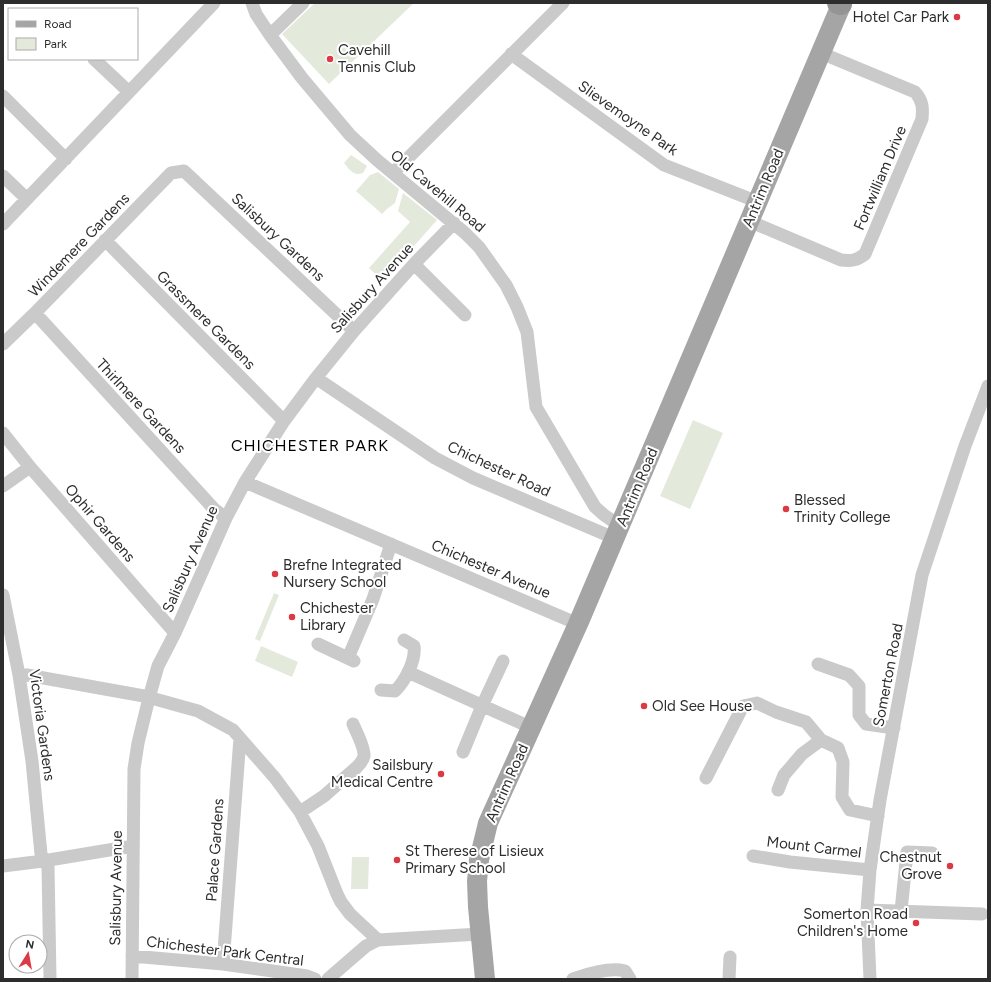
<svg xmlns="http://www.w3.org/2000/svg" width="991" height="982" viewBox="0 0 991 982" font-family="Figtree,sans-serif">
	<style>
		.green { fill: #e3eadc }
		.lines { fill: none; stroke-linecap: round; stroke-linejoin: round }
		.street { stroke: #cacaca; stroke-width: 13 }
		.primary { stroke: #a5a5a5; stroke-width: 20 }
		.highway { stroke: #949494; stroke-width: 22 }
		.poi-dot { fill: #db3945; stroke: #fff; stroke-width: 1.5 }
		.labels { text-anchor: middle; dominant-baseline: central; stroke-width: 4; stroke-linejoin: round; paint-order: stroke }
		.poi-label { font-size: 15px; fill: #2d2d2d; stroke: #fff; text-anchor: start }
		.street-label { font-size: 15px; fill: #2d2d2d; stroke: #fff }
		.neighbourhood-label { font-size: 16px; letter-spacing: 1px; fill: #000; stroke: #fff }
	</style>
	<rect width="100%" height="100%" fill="#fff"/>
	<path class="green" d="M 315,3 L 414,3 L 329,84 L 282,34 Z
		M 351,155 L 367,166 L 363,173 C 354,177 349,169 344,163 Z
		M 378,172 L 399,189 L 395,203 L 387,209 L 382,214 L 356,191 L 370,175 Z
		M 403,193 L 437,220 L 383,281 L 369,268 L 410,222 L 398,211 Z
		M 693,420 L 723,433 L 690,509 L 660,496 Z
		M 274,593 L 279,595 L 260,641 L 255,639 Z
		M 261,646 L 298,662 L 292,677 L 255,661 Z
		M 352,857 L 369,857 L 368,889 L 351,889 Z"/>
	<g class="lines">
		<path class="street" d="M 252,3 L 256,14 L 270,35 L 302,78 L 350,135 L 377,160 L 465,233 L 479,247 L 506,285 L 517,307 L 527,332 L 536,407 L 595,507 L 604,515 L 620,526
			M 270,35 L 303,3
			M 511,54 L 664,165 L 758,202
			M 94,59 L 129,92
			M 3,96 L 66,159
			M 393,173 L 563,3
			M 3,176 L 27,199
			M 749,221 L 841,260 C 851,261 856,261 865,254 L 922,119 C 923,108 923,101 915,92 L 821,53
			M 3,224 L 214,3
			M 105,240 L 284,421
			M 414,264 L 465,315
			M 35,313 L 214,509 L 226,518
			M 3,344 L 35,313 L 171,173 L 184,171 L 354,331
			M 316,378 L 435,458 L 473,478 L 614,538
			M 3,433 L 30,467 L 175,633
			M 245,482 L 578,624
			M 3,486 L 30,467
			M 3,595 L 19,675 L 32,761 L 41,854 L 43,861 L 48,866 L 50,979
			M 318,644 L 354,661
			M 348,658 L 373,599 L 391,544
			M 818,664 L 849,675 L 859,686 L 859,715 L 866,724 L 894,728
			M 408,672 L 532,728
			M 19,675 L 27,675 L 144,696 L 198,711 L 233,730 L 275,778 L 300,812 L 318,846 L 337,894 L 341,902 L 350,914 L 378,940
			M 381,690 L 395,691 C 405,681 416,661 414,646 L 404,640
			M 463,752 L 482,706 L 503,661
			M 706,778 L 743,706 L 757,703 L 776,712 L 806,722 L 821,740 L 838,748 L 843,762 L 842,797 L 850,810 L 878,816
			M 778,790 L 784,775 L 802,754 L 821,740
			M 300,812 L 324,796 L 357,767 C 360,764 363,760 364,756 C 365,748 356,731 353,724
			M 753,856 L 790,862 L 870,870
			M 3,866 L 43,861 L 133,846
			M 867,910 L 982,914
			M 901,911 L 907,852 L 932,853
			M 132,956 L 223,964 L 307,976 L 315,979
			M 223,964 L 240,738
			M 132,979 L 134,769 L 138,743 L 149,698 L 158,666 L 175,633 L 226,518 L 245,482 L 284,421 L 316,378 L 354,331 L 414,264 L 454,223
			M 328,979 L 366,946 L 378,940 L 480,934
			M 573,979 C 588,974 609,967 625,971 L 630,979
			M 729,979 L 730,957
			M 870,979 L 867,910 L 870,870 L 880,800 L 922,575 L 965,446 L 988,386"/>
		<path class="primary" d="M 485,979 L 478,907 L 477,881 L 479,860 L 488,823 L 578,624 L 842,3"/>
		<path class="highway" d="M 838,3 L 841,4"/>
	</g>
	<g class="poi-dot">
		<circle cx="957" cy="17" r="4"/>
		<circle cx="330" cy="59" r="4"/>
		<circle cx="786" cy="509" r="4"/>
		<circle cx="275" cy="574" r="4"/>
		<circle cx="292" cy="617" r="4"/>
		<circle cx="644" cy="706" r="4"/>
		<circle cx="441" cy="774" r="4"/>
		<circle cx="397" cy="860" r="4"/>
		<circle cx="950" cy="866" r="4"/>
		<circle cx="916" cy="923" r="4"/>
	</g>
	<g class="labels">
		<g class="poi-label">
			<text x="949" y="17" text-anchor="end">Hotel Car Park</text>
			<text x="338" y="50">Cavehill<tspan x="338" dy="17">Tennis Club</tspan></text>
			<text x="794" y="500">Blessed<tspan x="794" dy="17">Trinity College</tspan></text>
			<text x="283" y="565">Brefne Integrated<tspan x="283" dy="17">Nursery School</tspan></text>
			<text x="300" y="608">Chichester<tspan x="300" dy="17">Library</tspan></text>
			<text x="652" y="706">Old See House</text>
			<text x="433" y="765" text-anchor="end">Sailsbury<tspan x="433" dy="17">Medical Centre</tspan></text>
			<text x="405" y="851">St Therese of Lisieux<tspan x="405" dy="17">Primary School</tspan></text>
			<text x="942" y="857" text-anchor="end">Chestnut<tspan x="942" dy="17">Grove</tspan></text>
			<text x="908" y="914" text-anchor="end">Somerton Road<tspan x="908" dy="17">Children's Home</tspan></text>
		</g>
		<g class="street-label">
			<text transform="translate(628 118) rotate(35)">Slievemoyne Park</text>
			<text transform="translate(880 178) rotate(-67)">Fortwilliam Drive</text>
			<text transform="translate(763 188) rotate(-67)">Antrim Road</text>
			<text transform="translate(438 191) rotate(40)">Old Cavehill Road</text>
			<text transform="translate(278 237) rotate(43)">Salisbury Gardens</text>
			<text transform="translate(79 245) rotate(-46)">Windemere Gardens</text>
			<text transform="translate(372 288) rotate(-48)">Salisbury Avenue</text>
			<text transform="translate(206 320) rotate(45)">Grassmere Gardens</text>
			<text transform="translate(141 406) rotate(47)">Thirlmere Gardens</text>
			<text transform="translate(499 469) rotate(25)">Chichester Road</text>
			<text transform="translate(637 487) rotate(-67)">Antrim Road</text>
			<text transform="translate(100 523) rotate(49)">Ophir Gardens</text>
			<text transform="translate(190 559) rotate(-66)">Salisbury Avenue</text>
			<text transform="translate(491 569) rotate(23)">Chichester Avenue</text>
			<text transform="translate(888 675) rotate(-79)">Somerton Road</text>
			<text transform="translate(42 725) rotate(82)">Victoria Gardens</text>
			<text transform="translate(507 783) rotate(-66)">Antrim Road</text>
			<text transform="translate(814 847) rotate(7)">Mount Carmel</text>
			<text transform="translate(215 850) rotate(-86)">Palace Gardens</text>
			<text transform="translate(116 888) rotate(-89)">Salisbury Avenue</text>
			<text transform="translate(225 951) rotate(7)">Chichester Park Central</text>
		</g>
		<g class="neighbourhood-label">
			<text x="310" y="445">CHICHESTER PARK</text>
		</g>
	</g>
	<rect width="991" height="982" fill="none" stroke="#2d2d2d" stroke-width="8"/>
	<rect x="8" y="8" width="130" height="52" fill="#ffffff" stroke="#ababab"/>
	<rect x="16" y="21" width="20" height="6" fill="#a5a5a5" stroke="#ababab"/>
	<text x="44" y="28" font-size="12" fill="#2d2d2d">Road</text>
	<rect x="16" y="38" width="20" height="12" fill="#e3eadc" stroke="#ababab"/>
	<text x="44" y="48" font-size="12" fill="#2d2d2d">Park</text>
	<g transform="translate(28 954) rotate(11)"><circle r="19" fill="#ffffff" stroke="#ababab"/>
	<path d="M0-3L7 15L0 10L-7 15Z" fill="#db3945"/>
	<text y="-6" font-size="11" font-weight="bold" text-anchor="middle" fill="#2d2d2d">N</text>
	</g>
</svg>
